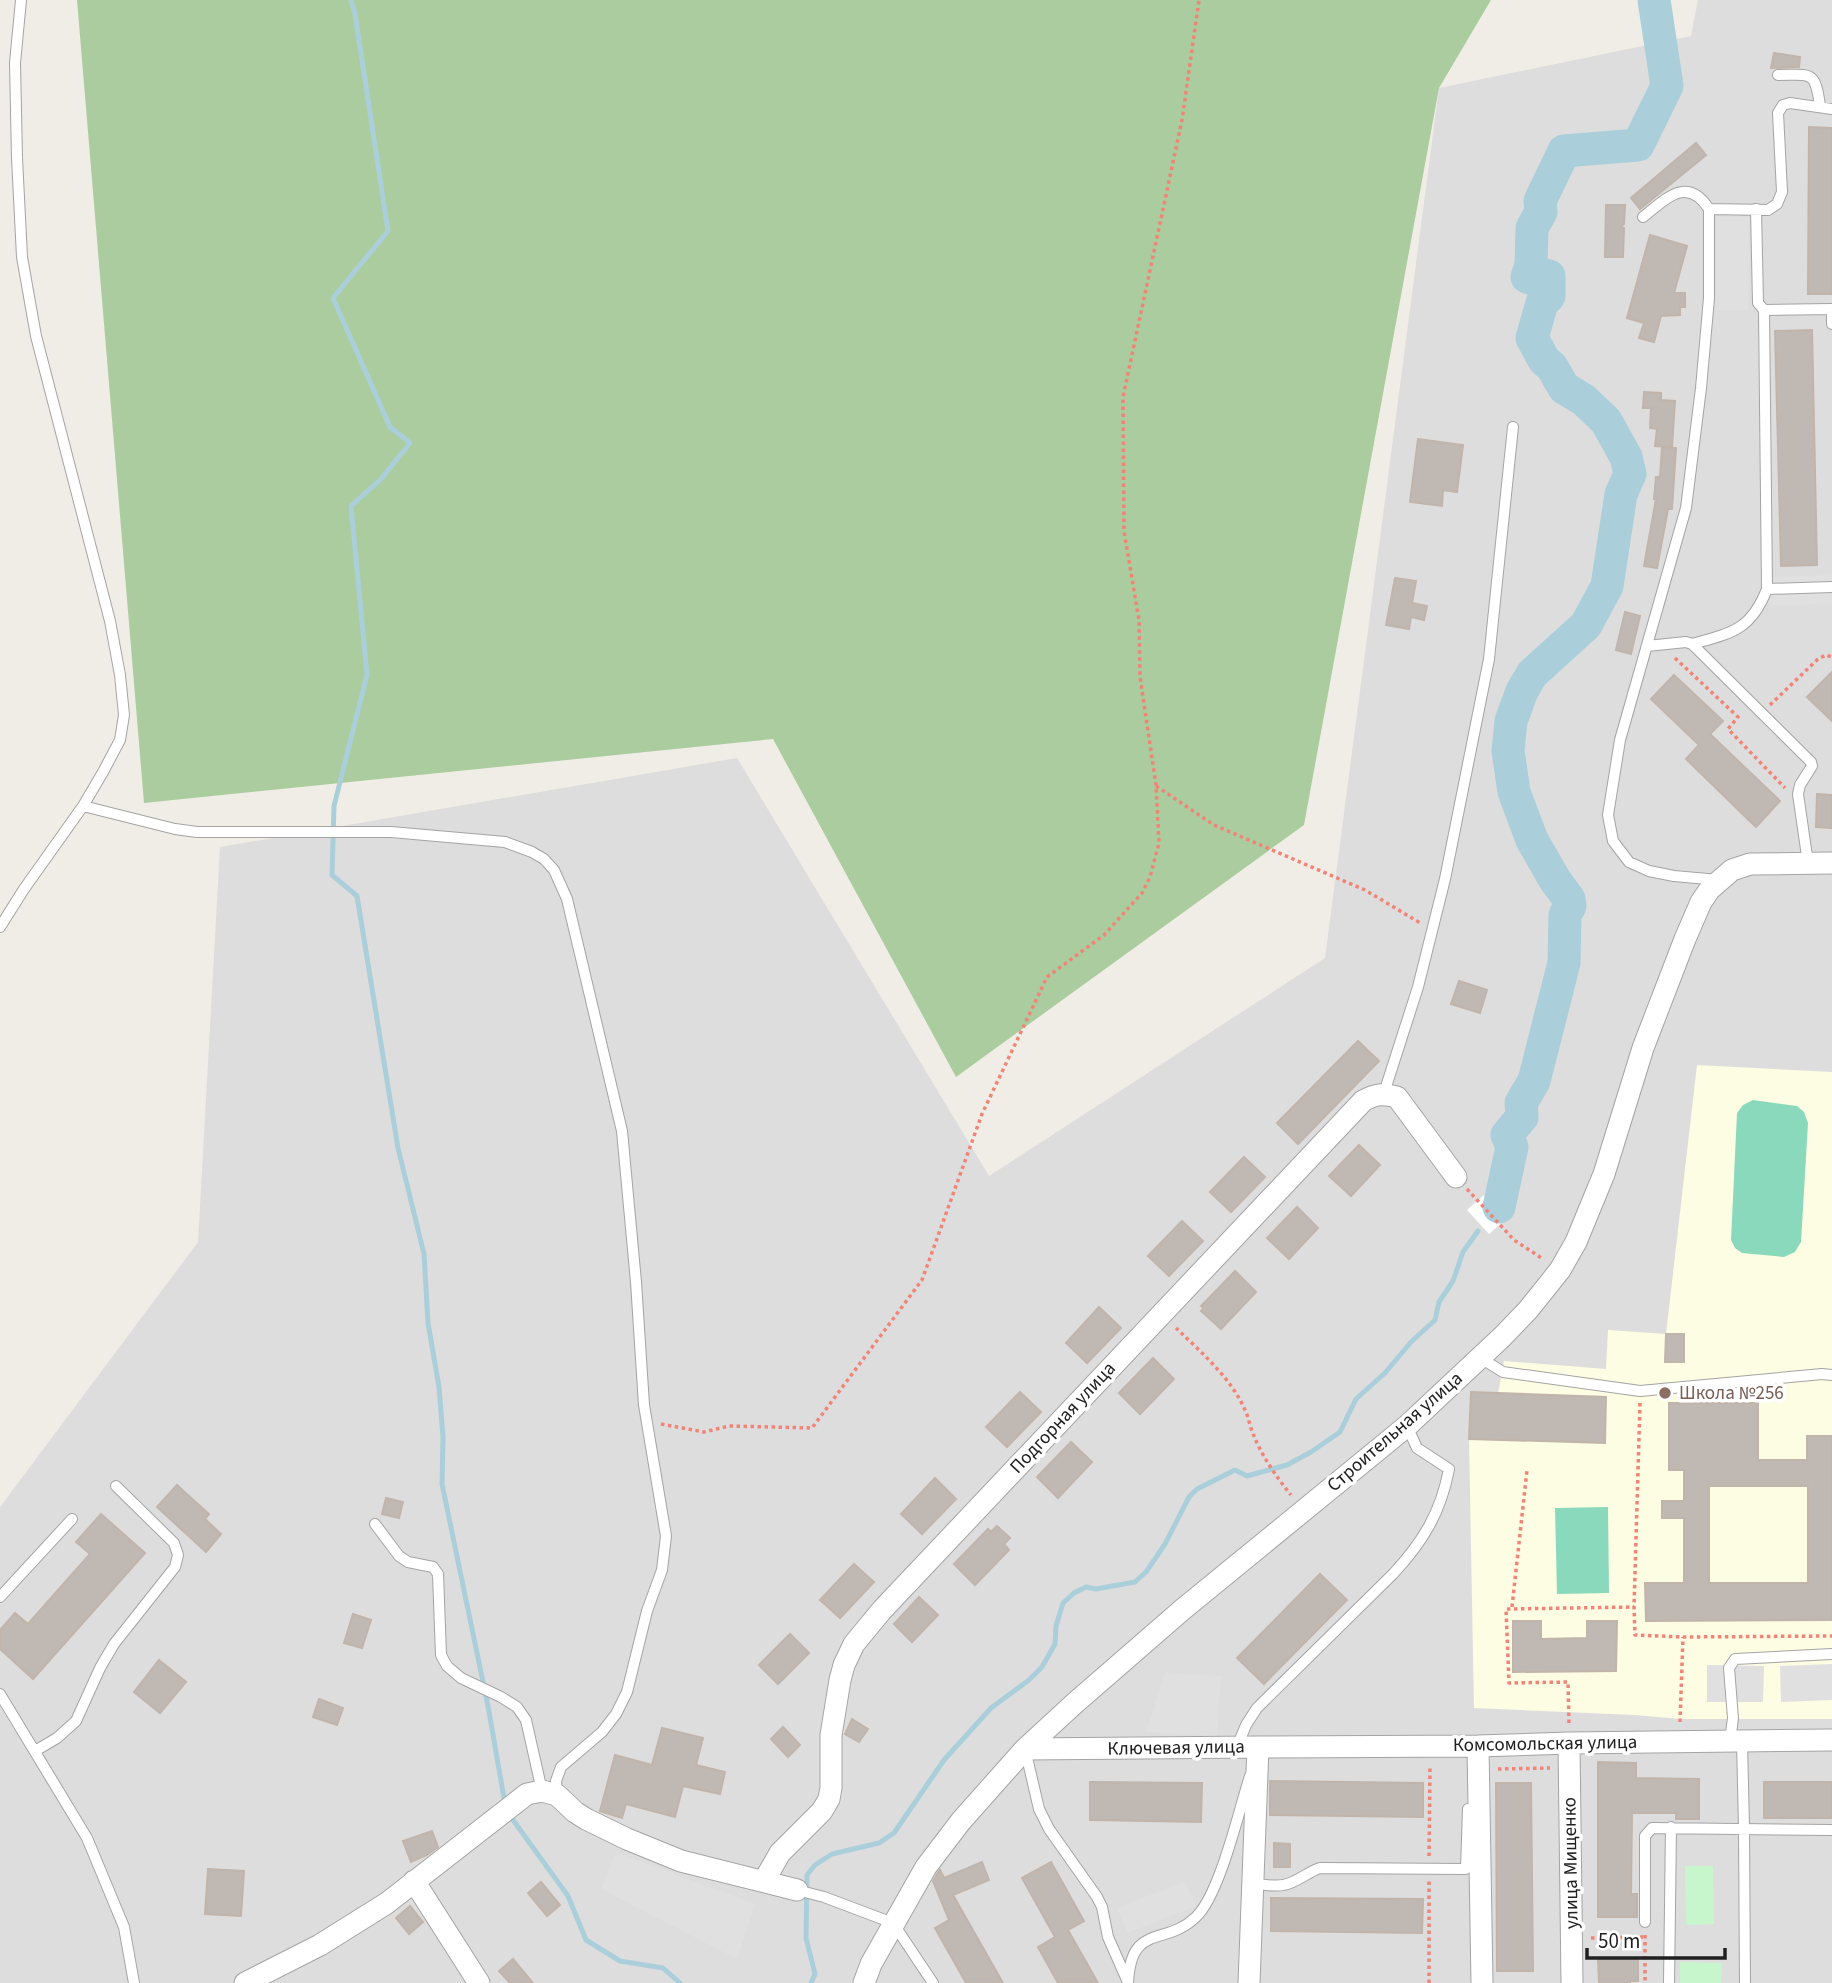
<svg xmlns="http://www.w3.org/2000/svg" width="1832" height="1983" viewBox="0 0 1832 1983" font-family="'Source Sans 3',sans-serif">
	<style>
		.residential { fill: #dedddd }
		.education { fill: #fdfde3 }
		.forest { fill: #abcc9e }
		.park { fill: #c7f6cc }
		.pitch { fill: #8ad9bc }
		.parking { fill: #e0e0e0 }
		.pier { fill: #fff }
		.lines { fill: none; stroke-linecap: round; stroke-linejoin: round }
		.stream { stroke: #aacfda; stroke-width: 5 }
		.river { stroke: #aacfda; stroke-width: 33 }
		.building { fill: #c0b9b3; stroke: #c1b4aa; stroke-width: 2; fill-rule: evenodd }
		.service-casing { stroke: #a4a4a4; stroke-width: 12 }
		.minor-casing { stroke: #a4a4a4; stroke-width: 23 }
		.path { stroke: #f18477; stroke-width: 3.5; stroke-dasharray: 3.5 3.5; stroke-linecap: butt }
		.service { stroke: #fff; stroke-width: 10 }
		.minor { stroke: #fff; stroke-width: 21 }
		.education-dot { fill: #8d6e63; stroke: #fff; stroke-width: 2.5 }
		.labels { text-anchor: middle; dominant-baseline: central; stroke-width: 7; stroke-linejoin: round; paint-order: stroke }
		.education-label { font-size: 19px; fill: #785e54; stroke: #fff; text-anchor: start }
		.street-label { font-size: 19px; fill: #202020; stroke: #fff }
	</style>
	<rect width="100%" height="100%" fill="#f0ede7"/>
	<path class="residential" d="M 1698,0 L 1832,0 L 1832,1983 L 0,1983 L 0,1507 L 198,1242 L 220,847 L 737,758 L 989,1176 L 1325,958 L 1439,88 L 1691,36 Z"/>
	<path class="education" d="M 1697,1065 L 1832,1072 L 1832,1719 L 1680,1719 L 1635,1715 L 1474,1708 L 1469,1439 L 1498,1394 L 1504,1361 L 1606,1369 L 1608,1330 L 1666,1334 Z"/>
	<path class="forest" d="M 77,0 L 1491,0 L 1439,88 L 1304,825 L 956,1077 L 773,739 L 144,803 Z"/>
	<path class="park" d="M 1685,1866 L 1713,1866 L 1714,1924 L 1686,1925 Z
		M 1680,1962 L 1722,1963 L 1721,1983 L 1680,1983 Z"/>
	<path class="pitch" d="M 1753,1100 L 1797,1106 L 1804,1112 L 1808,1123 L 1801,1242 L 1795,1252 L 1784,1257 L 1742,1253 L 1735,1248 L 1731,1240 L 1737,1113 L 1743,1105 Z
		M 1608,1507 L 1609,1593 L 1557,1594 L 1555,1508 Z"/>
	<path class="parking" d="M 1717,217 L 1749,217 L 1748,310 L 1716,310 Z
		M 1832,575 L 1832,604 L 1770,606 L 1770,577 Z
		M 1832,1664 L 1832,1700 L 1781,1702 L 1780,1666 Z
		M 1707,1665 L 1764,1666 L 1763,1702 L 1707,1702 Z
		M 1165,1673 L 1221,1676 L 1217,1736 L 1146,1732 Z
		M 616,1852 L 755,1904 L 737,1959 L 601,1889 Z
		M 1186,1881 L 1196,1906 L 1127,1933 L 1117,1908 Z"/>
	<path class="pier" d="M 1484,1195 L 1506,1219 L 1489,1234 L 1467,1210 Z"/>
	<g class="lines">
		<path class="stream" d="M 351,0 L 355,14 L 388,231 L 333,298 L 390,427 L 410,443 L 381,479 L 351,506 L 367,675 L 334,806 L 332,875 L 357,896 L 398,1148 L 424,1254 L 428,1323 L 439,1387 L 443,1437 L 442,1484 L 488,1706 L 505,1804
			M 508,1813 L 568,1896 L 586,1940 L 620,1961 L 663,1968 L 680,1983
			M 811,1983 L 815,1974 L 806,1938 L 807,1875 L 815,1865 L 832,1854 L 879,1843 L 894,1833 L 944,1760 L 991,1708 L 1029,1680 L 1042,1667 L 1055,1644 L 1056,1626 L 1063,1603 L 1074,1593 L 1086,1587 L 1096,1589 L 1135,1582 L 1146,1572 L 1165,1544 L 1189,1497 L 1197,1489 L 1235,1470 L 1247,1476 L 1287,1465 L 1311,1452 L 1340,1432 L 1356,1399 L 1385,1373 L 1411,1342 L 1435,1320 L 1439,1302 L 1453,1281 L 1463,1252 L 1478,1231"/>
		<path class="river" d="M 1499,1207 L 1512,1147 L 1507,1135 L 1522,1117 L 1521,1103 L 1534,1081 L 1564,963 L 1565,915 L 1570,906 L 1569,899 L 1555,880 L 1532,840 L 1514,792 L 1508,751 L 1511,721 L 1522,691 L 1532,674 L 1586,625 L 1607,586 L 1621,494 L 1630,474 L 1626,457 L 1606,421 L 1584,400 L 1564,388 L 1552,367 L 1544,360 L 1532,338 L 1542,303 L 1549,296 L 1549,276 L 1541,274 L 1536,280 L 1527,277 L 1531,265 L 1532,228 L 1541,212 L 1540,201 L 1564,151 L 1638,145 L 1667,86 L 1654,0"/>
	</g>
	<path class="building" d="M 1774,53 L 1800,57 L 1799,67 L 1771,68 Z
		M 1809,127 L 1832,128 L 1832,294 L 1808,294 Z
		M 1696,143 L 1706,155 L 1640,209 L 1631,198 Z
		M 1606,205 L 1625,205 L 1624,224 L 1621,227 L 1624,228 L 1623,257 L 1605,257 Z
		M 1650,235 L 1687,246 L 1674,293 L 1685,293 L 1685,307 L 1680,307 L 1680,315 L 1661,316 L 1654,342 L 1639,338 L 1644,323 L 1627,318 Z
		M 1812,330 L 1817,565 L 1781,566 L 1775,331 Z
		M 1644,392 L 1661,393 L 1661,400 L 1675,401 L 1672,447 L 1655,446 L 1657,429 L 1650,428 L 1651,408 L 1643,408 Z
		M 1418,439 L 1463,445 L 1457,492 L 1443,490 L 1442,506 L 1410,502 Z
		M 1662,447 L 1676,448 L 1672,509 L 1668,509 L 1657,568 L 1644,566 L 1656,499 L 1654,499 L 1656,477 L 1660,477 Z
		M 1395,578 L 1416,581 L 1412,603 L 1427,606 L 1424,620 L 1411,617 L 1409,629 L 1386,625 Z
		M 1625,612 L 1640,616 L 1631,654 L 1616,650 Z
		M 1832,672 L 1832,721 L 1807,697 Z
		M 1674,675 L 1723,721 L 1710,734 L 1780,801 L 1756,827 L 1686,759 L 1699,745 L 1651,699 Z
		M 1817,794 L 1832,795 L 1832,828 L 1816,827 Z
		M 1459,981 L 1487,990 L 1480,1013 L 1451,1004 Z
		M 1358,1041 L 1379,1061 L 1298,1144 L 1277,1123 Z
		M 1359,1145 L 1380,1165 L 1351,1196 L 1329,1176 Z
		M 1244,1157 L 1265,1177 L 1231,1212 L 1210,1192 Z
		M 1297,1207 L 1318,1228 L 1289,1259 L 1267,1238 Z
		M 1182,1221 L 1203,1241 L 1169,1276 L 1148,1256 Z
		M 1235,1271 L 1256,1292 L 1221,1329 L 1201,1311 L 1204,1308 L 1201,1306 Z
		M 1099,1307 L 1121,1328 L 1087,1363 L 1066,1343 Z
		M 1666,1334 L 1684,1334 L 1684,1362 L 1665,1362 Z
		M 1153,1358 L 1174,1379 L 1140,1414 L 1119,1393 Z
		M 1020,1392 L 1041,1412 L 1007,1447 L 986,1427 Z
		M 1471,1392 L 1606,1397 L 1605,1443 L 1469,1439 Z
		M 1669,1403 L 1758,1403 L 1758,1460 L 1807,1460 L 1807,1436 L 1832,1436 L 1832,1620 L 1646,1621 L 1645,1583 L 1684,1583 L 1684,1518 L 1662,1518 L 1662,1501 L 1684,1501 L 1684,1470 L 1669,1470 ZM 1709,1486 L 1808,1486 L 1808,1583 L 1709,1583 Z
		M 1071,1442 L 1092,1462 L 1058,1498 L 1037,1477 Z
		M 935,1478 L 956,1499 L 922,1534 L 901,1514 Z
		M 177,1485 L 209,1514 L 205,1519 L 221,1534 L 206,1552 L 157,1507 Z
		M 386,1498 L 403,1502 L 399,1518 L 382,1514 Z
		M 101,1514 L 145,1553 L 33,1679 L 0,1649 L 0,1630 L 15,1613 L 28,1624 L 90,1554 L 76,1542 Z
		M 997,1526 L 1010,1538 L 1004,1544 L 1009,1550 L 975,1585 L 954,1564 L 988,1529 L 991,1532 Z
		M 854,1564 L 874,1582 L 840,1618 L 820,1600 Z
		M 1320,1574 L 1347,1600 L 1264,1684 L 1237,1658 Z
		M 919,1597 L 938,1615 L 912,1642 L 894,1624 Z
		M 353,1614 L 371,1620 L 362,1648 L 344,1643 Z
		M 1513,1621 L 1541,1621 L 1541,1639 L 1587,1638 L 1587,1621 L 1617,1621 L 1616,1671 L 1513,1672 Z
		M 790,1634 L 809,1653 L 778,1684 L 759,1665 Z
		M 159,1660 L 186,1682 L 160,1713 L 134,1692 Z
		M 319,1699 L 343,1708 L 337,1725 L 313,1717 Z
		M 852,1719 L 868,1729 L 859,1742 L 845,1734 Z
		M 783,1727 L 800,1745 L 788,1757 L 771,1739 Z
		M 662,1728 L 703,1738 L 696,1765 L 725,1772 L 720,1794 L 683,1786 L 675,1817 L 626,1804 L 622,1818 L 600,1811 L 615,1755 L 652,1765 Z
		M 1598,1762 L 1636,1763 L 1636,1778 L 1699,1779 L 1699,1819 L 1676,1819 L 1676,1813 L 1632,1813 L 1631,1894 L 1637,1894 L 1637,1917 L 1598,1917 Z
		M 1270,1781 L 1423,1783 L 1423,1817 L 1270,1815 Z
		M 1090,1782 L 1202,1783 L 1201,1822 L 1090,1820 Z
		M 1764,1782 L 1832,1782 L 1832,1818 L 1764,1818 Z
		M 1496,1783 L 1531,1783 L 1533,1971 L 1497,1971 Z
		M 432,1831 L 438,1847 L 427,1855 L 411,1862 L 403,1841 Z
		M 1274,1843 L 1290,1844 L 1290,1867 L 1274,1867 Z
		M 982,1862 L 989,1880 L 953,1895 L 1003,1983 L 966,1983 L 935,1928 L 949,1920 L 933,1881 L 937,1874 L 940,1870 L 944,1878 Z
		M 1051,1862 L 1084,1921 L 1068,1930 L 1098,1983 L 1058,1983 L 1038,1947 L 1055,1937 L 1022,1878 Z
		M 208,1869 L 244,1871 L 241,1916 L 205,1914 Z
		M 541,1882 L 560,1905 L 547,1916 L 528,1893 Z
		M 1271,1898 L 1423,1899 L 1422,1933 L 1271,1931 Z
		M 410,1906 L 423,1922 L 409,1934 L 396,1918 Z
		M 1638,1958 L 1638,1981 L 1630,1981 L 1630,1983 L 1599,1983 L 1598,1959 Z
		M 513,1959 L 533,1983 L 510,1983 L 499,1971 Z"/>
	<g class="lines">
		<defs>
			<path id="service" d="M 1778,75 C 1812,75 1815,70 1820,106
				M 1709,209 L 1768,210 L 1777,204 L 1782,192 L 1778,113 L 1783,105 L 1790,103 L 1832,109
				M 1756,209 L 1758,303 L 1764,310 L 1832,309
				M 1643,217 C 1666,199 1687,175 1709,209 L 1709,298 L 1701,388 L 1686,508 L 1620,740 L 1608,815 L 1613,841 L 1629,862 L 1649,871 L 1674,876 L 1719,880
				M 1832,309 L 1832,324
				M 1764,310 L 1767,589 L 1832,587
				M 1692,644 C 1732,633 1751,630 1767,589
				M 1647,646 L 1686,642 L 1692,644 L 1811,762 L 1812,766 L 1800,785 L 1798,794 L 1808,863
				M 83,806 L 175,829 L 197,832 L 391,832 L 505,842 L 532,852 L 544,859 L 554,870 L 567,899 L 622,1131 L 636,1282 L 644,1405 L 666,1536 L 662,1570 L 647,1611 L 627,1692 L 616,1714 L 602,1732 L 561,1767 L 556,1781 L 557,1795
				M 0,927 L 24,889 L 83,806 L 103,772 L 120,740 L 124,715 L 120,675 L 110,621 L 36,336 L 22,257 L 17,158 L 15,63 L 21,0
				M 1384,1093 L 1418,987 L 1445,879 L 1489,659 L 1513,427
				M 1479,1357 L 1503,1372 L 1640,1391 L 1822,1374 L 1832,1375
				M 375,1524 L 399,1556 L 408,1562 L 433,1567 L 438,1574 L 441,1655 L 447,1666 L 461,1678 L 501,1697 L 517,1707 L 526,1720 L 542,1791
				M 0,1597 L 72,1519
				M 0,1694 L 87,1838 L 124,1927 L 134,1983
				M 1730,1741 L 1733,1718 L 1729,1668 L 1735,1659 L 1832,1654
				M 1742,1741 L 1744,1828 L 1745,1983
				M 1237,1747 L 1246,1725 L 1257,1708 L 1393,1574 C 1423,1542 1441,1512 1449,1469 L 1417,1448 L 1407,1426
				M 1025,1749 L 1039,1809 L 1049,1829 L 1097,1897 L 1102,1907 L 1108,1937 L 1127,1980
				M 35,1751 L 57,1738 L 76,1721 L 100,1668 L 114,1644 L 175,1567 L 178,1555 L 174,1543 L 116,1486
				M 1253,1884 C 1262,1884 1274,1887 1283,1885 C 1297,1883 1307,1872 1320,1868 L 1466,1869 L 1468,1809
				M 797,1890 L 824,1897 L 893,1923 L 933,1983
				M 1645,1922 L 1645,1836 L 1652,1828 L 1832,1830
				M 1128,1983 C 1131,1922 1165,1947 1196,1917 C 1220,1894 1239,1810 1250,1776
				M 1669,1983 L 1671,1827"/>
			<path id="minor" d="M 1569,1743 L 1572,1983
				M 1478,1746 L 1482,1983
				M 1258,1747 L 1478,1746 L 1569,1743 L 1832,1740
				M 1025,1749 L 1258,1747 L 1249,1983
				M 414,1881 L 479,1983
				M 764,1881 L 780,1853 L 822,1811 L 829,1799 L 831,1788 L 831,1735 L 840,1680 L 844,1665 L 854,1644 L 882,1610 L 1363,1101 C 1375,1094 1383,1093 1397,1097 L 1456,1177
				M 245,1983 L 320,1945 L 387,1903 L 527,1794 L 542,1791 L 557,1795 L 575,1812 L 586,1819 L 627,1839 L 681,1861 L 797,1890
				M 864,1983 L 871,1964 L 926,1867 L 961,1821 L 1025,1749 L 1075,1703 L 1182,1610 L 1407,1426 L 1502,1337 L 1528,1310 L 1560,1270 L 1576,1242 L 1604,1174 L 1643,1048 L 1685,939 L 1701,902 L 1710,889 L 1732,870 L 1750,864 L 1832,863"/>
		</defs>
		<use href="#service" class="service-casing"/>
		<use href="#minor" class="minor-casing"/>
		<path class="path" d="M 1675,658 L 1738,717 L 1728,729 L 1785,788
			M 1770,705 L 1818,659 L 1826,655 L 1832,657
			M 1156,786 L 1214,825 L 1365,890 L 1422,924
			M 1467,1189 L 1514,1240 L 1543,1259
			M 1176,1328 C 1200,1351 1232,1379 1245,1410 C 1249,1418 1250,1428 1254,1436 C 1262,1456 1277,1478 1291,1495
			M 1640,1403 L 1634,1607 L 1635,1635 L 1683,1637 L 1832,1636
			M 661,1424 L 704,1432 L 729,1426 L 812,1428 L 922,1280 L 982,1114 L 1047,977 L 1104,935 L 1142,893 L 1150,877 L 1159,843 L 1156,785 L 1140,677 L 1139,620 L 1124,531 L 1123,397 L 1182,120 L 1199,0
			M 1512,1607 L 1527,1470
			M 1680,1722 L 1683,1637
			M 1569,1723 L 1568,1682 L 1509,1683 L 1506,1609 L 1634,1607
			M 1498,1769 L 1550,1768
			M 1429,1856 L 1430,1766
			M 1645,1935 L 1645,1983
			M 1591,1938 L 1643,1937
			M 1429,1983 L 1429,1881"/>
		<use href="#service" class="service"/>
		<use href="#minor" class="minor"/>
	</g>
	<circle class="education-dot" cx="1665" cy="1393" r="7"/>
	<g class="labels">
		<g class="education-label">
			<text x="1679" y="1393">Школа №256</text>
		</g>
		<g class="street-label">
			<text transform="translate(1063 1418) rotate(-47)">Подгорная улица</text>
			<text transform="translate(1395 1432) rotate(-41)">Строительная улица</text>
			<text transform="translate(1545 1744) rotate(-1)">Комсомольская улица</text>
			<text transform="translate(1176 1748) rotate(-1)">Ключевая улица</text>
			<text transform="translate(1571 1863) rotate(-91)">улица Мищенко</text>
		</g>
	</g>
	<path d="M1587 1948v10h138v-10" fill="none" stroke="#202020" stroke-width="3.5"/>
	<text x="1598" y="1948" font-size="21" fill="#202020" stroke="#ffffff" stroke-width="5" paint-order="stroke">50 m</text>
</svg>
